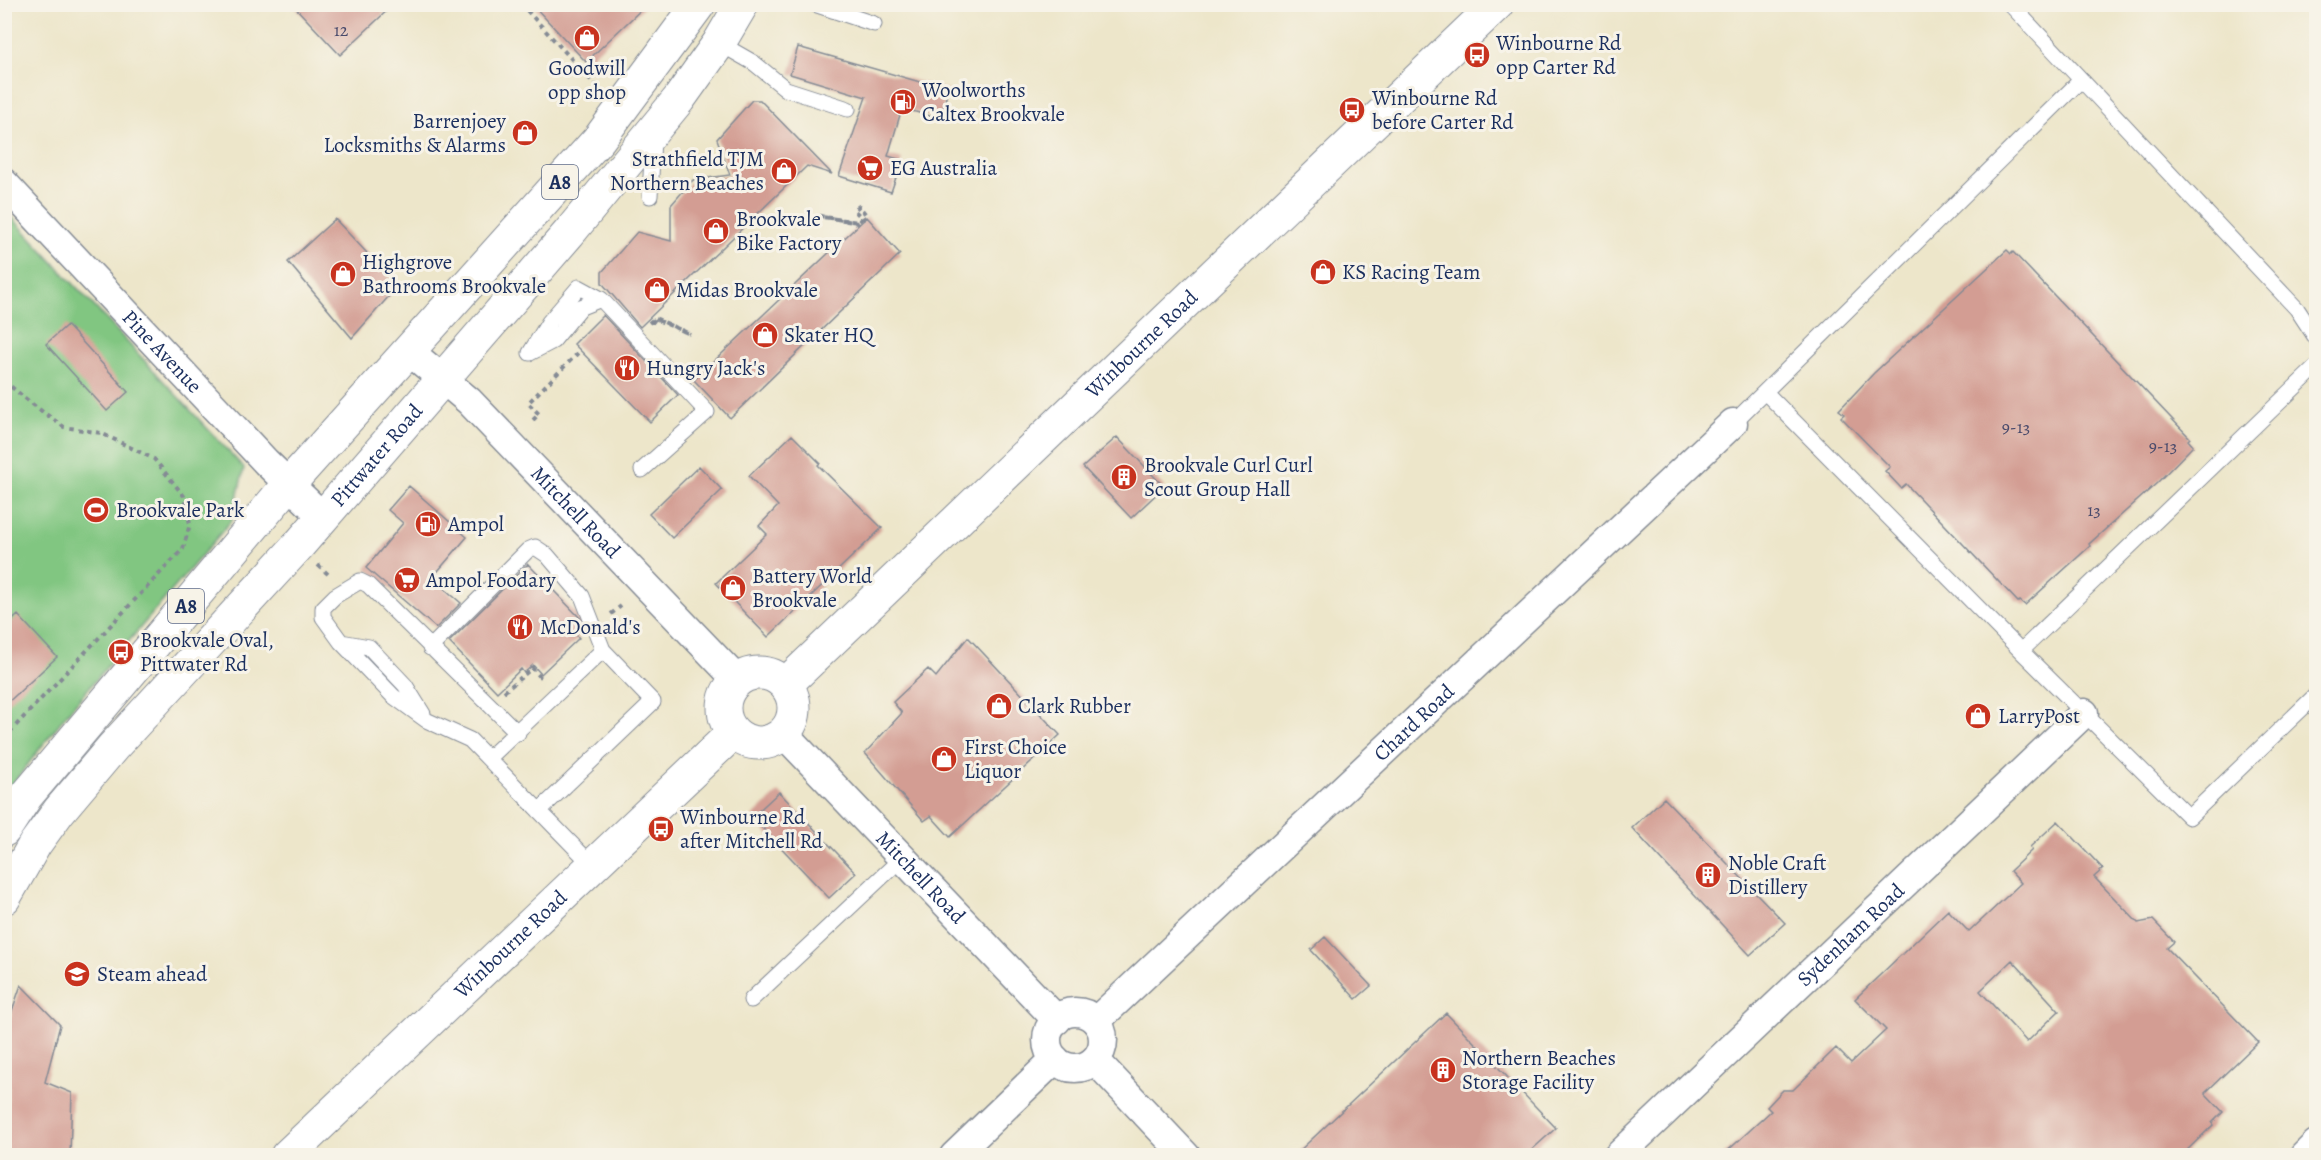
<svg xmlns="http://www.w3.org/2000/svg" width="2321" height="1160" viewBox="0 0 2321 1160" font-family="Alegreya,serif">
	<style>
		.green { fill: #81c681; stroke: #4e7a70; stroke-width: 1.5 }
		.building { fill: #d39d93; fill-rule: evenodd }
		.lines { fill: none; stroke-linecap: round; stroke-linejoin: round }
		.lane-casing { stroke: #848a94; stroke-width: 17 }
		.street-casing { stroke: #848a94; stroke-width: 31 }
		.secondary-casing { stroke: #848a94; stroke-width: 35 }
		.highway-casing { stroke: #848a94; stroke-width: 35 }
		.path { stroke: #848a94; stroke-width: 4; stroke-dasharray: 4.5 4.5; stroke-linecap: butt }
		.lane { stroke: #fff; stroke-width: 15 }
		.street { stroke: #fff; stroke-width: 28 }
		.secondary { stroke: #fff; stroke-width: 33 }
		.highway { stroke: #fff; stroke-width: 33 }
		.labels { text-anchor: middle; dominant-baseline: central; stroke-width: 6; stroke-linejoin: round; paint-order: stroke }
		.number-label { font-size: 18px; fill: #494a6b }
		.shield { fill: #f7f3e8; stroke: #5d6a87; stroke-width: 1.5 }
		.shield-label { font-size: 20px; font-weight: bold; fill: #1b2f5e }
		.poi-label { font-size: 21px; fill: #1b2f5e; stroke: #f7f3e8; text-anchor: start }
		.street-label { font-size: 21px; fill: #1b2f5e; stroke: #f7f3e8 }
	</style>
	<rect width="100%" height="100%" fill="#f7f3e8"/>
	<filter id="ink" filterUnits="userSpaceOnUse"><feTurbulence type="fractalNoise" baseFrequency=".0167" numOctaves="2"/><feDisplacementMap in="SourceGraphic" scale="12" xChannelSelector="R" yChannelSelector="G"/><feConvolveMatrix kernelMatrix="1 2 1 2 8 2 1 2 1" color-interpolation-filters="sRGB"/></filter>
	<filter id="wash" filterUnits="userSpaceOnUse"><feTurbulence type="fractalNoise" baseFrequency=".008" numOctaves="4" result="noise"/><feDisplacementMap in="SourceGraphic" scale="24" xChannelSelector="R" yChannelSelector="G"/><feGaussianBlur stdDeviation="1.35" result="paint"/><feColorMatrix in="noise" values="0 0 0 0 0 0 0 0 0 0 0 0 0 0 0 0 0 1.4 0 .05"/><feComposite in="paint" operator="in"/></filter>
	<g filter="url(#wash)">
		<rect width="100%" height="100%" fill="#ede6ca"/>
		<path class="green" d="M 5,210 L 244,468 L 232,520 L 66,715 L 5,794 Z"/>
		<g id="blocks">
			<path class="building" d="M 292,4 L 394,4 L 340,55 Z
				M 532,4 L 647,4 L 586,62 Z
				M 798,47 L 948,90 L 940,119 L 902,108 L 888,156 L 902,160 L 891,192 L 839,176 L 866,97 L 790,74 Z
				M 752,100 L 760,100 L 832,174 L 807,166 L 640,327 L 602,283 L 602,272 L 637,232 L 671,241 L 671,205 L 693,180 L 730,175 L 717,139 Z
				M 867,217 L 900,254 L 730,418 L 694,380 Z
				M 335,219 L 398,286 L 352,338 L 288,262 Z
				M 2007,250 L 2011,254 L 2013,252 L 2190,438 L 2188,440 L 2193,446 L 2157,483 L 2089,544 L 2090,546 L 2025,605 L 2020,601 L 2018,602 L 1906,484 L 1901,488 L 1885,471 L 1890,467 L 1841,417 L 1844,414 L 1839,410 L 1874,373 Z
				M 603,315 L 678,395 L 650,422 L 574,344 Z
				M 67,325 L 128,392 L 107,411 L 46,344 Z
				M 792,435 L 820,463 L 818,465 L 882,528 L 768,637 L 716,583 L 767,534 L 759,526 L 778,506 L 749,476 Z
				M 1117,437 L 1164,487 L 1131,518 L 1083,467 Z
				M 699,466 L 722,490 L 672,538 L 649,514 Z
				M 409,486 L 467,537 L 432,578 L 461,603 L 436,628 L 366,568 L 403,523 L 388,510 Z
				M 528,564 L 580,618 L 582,623 L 574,632 L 579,638 L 541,674 L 533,665 L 524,673 L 521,669 L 497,692 L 449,642 Z
				M 18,615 L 57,657 L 4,706 L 4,628 Z
				M 968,637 L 1060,735 L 950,837 L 931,816 L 924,821 L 865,753 L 902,713 L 893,702 L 928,669 L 936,677 Z
				M 779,792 L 856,873 L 829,898 L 752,817 Z
				M 1664,798 L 1785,923 L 1750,955 L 1632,828 Z
				M 2058,821 L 2103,869 L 2094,877 L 2138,923 L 2153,920 L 2174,942 L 2167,948 L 2258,1042 L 2205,1093 L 2223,1112 L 2212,1123 L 2213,1125 L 2182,1155 L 1723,1155 L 1771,1111 L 1767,1107 L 1783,1090 L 1793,1090 L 1836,1048 L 1851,1063 L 1886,1030 L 1855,999 L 1948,910 L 1969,932 L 2021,883 L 2010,871 L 2032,850 L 2030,847 ZM 2012,960 L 2059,1011 L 2027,1042 L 1980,991 Z
				M 1325,937 L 1371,986 L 1356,999 L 1311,950 Z
				M 21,985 L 60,1025 L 45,1082 L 72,1093 L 70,1155 L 6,1155 L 9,1083 L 4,1081 L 6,1028 Z
				M 1446,1013 L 1556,1128 L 1526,1155 L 1295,1155 Z"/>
		</g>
	</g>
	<g filter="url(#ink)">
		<use href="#blocks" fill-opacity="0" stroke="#848a94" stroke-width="1.5"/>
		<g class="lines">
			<defs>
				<path id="lane" d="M 814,4 L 874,24
					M 2010,4 L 2297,309 L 2316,338
					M 719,43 L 754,63 L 786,89 L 848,109
					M 650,196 L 653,138
					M 530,353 L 549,322 L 579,287 L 601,299 L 707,412 L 642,470
					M 530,353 L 553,341 L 581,307 L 601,299
					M 1766,393 L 2021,651 L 2189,817 L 2316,695
					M 1733,423 L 2081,80
					M 341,642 L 369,647 L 405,685 L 423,714
					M 430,648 L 528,550 L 535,547 L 547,555 L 582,596 L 603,650
					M 2021,651 L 2316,367
					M 518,733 L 368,585 L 360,581 L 335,596 L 323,608 L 323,617 L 341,642 L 393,696 L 426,720 L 470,740 L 593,866
					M 489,758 L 603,650 L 653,702 L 539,811
					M 751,1000 L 902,858"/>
				<g id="street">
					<path id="s1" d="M 4,183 L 266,462 L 323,517"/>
					<path id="s2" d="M 409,351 L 469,401 L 737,680"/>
					<path id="s3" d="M 784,734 L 1057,1020"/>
					<circle cx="1075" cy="1040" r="28"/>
					<path id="s4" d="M 1096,1021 L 1733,423"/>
					<path d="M 1095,1060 L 1186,1156"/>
					<path d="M 954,1156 L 1055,1059"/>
					<path id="s5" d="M 1618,1156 L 2084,713"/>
					<path d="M 2304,1156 L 2316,1144"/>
				</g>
				<g id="secondary">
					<circle cx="759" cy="708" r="35"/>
					<path id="s6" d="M 786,684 L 1497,4"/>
					<path id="s7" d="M 287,1156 L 733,733"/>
				</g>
				<g id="highway">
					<path d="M 4,830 L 27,795 L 288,485 L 599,139 L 699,4"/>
					<path id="s8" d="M 4,898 L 35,844 L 59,811 L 113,747 L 298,546 L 569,233 L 679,99 L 719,43 L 742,4"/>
				</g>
			</defs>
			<use href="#lane" class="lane-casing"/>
			<use href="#street" class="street-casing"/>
			<use href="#secondary" class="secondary-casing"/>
			<use href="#highway" class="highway-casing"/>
			<path class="path" d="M 521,4 L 600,90
				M 815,216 L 858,222 L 862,218 L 854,210 L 859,206 L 867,216 L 858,223 L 815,215
				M 649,323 L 655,318 L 690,334
				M 652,323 L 655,319 L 690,334
				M 4,381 L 36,407 L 64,427 L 101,433 L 154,459 L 184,496 L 190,524 L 183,549 L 4,738
				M 533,420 L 539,414 L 528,403 L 578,353
				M 318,565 L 330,576
				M 611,614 L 621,606
				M 504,692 L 532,668 L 542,679"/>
			<use href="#lane" class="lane"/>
			<use href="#street" class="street"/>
			<use href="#secondary" class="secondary"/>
			<use href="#highway" class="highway"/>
		</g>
	</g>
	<defs>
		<symbol id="shop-disc" viewBox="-11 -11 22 22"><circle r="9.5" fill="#c8321e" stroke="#f7f3e8"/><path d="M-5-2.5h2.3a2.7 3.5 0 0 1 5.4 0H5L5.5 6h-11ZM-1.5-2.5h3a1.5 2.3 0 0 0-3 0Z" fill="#fff"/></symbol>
		<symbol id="bus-disc" viewBox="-11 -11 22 22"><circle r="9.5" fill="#c8321e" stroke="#f7f3e8"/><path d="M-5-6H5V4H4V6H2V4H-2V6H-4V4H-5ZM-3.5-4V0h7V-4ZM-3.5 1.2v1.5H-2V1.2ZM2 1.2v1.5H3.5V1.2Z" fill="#fff"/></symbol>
		<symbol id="fuel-disc" viewBox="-11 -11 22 22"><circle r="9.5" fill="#c8321e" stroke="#f7f3e8"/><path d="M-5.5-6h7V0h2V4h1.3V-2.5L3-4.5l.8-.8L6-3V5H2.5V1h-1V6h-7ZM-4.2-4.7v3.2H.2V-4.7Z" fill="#fff"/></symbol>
		<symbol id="supermarket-disc" viewBox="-11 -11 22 22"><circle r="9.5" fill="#c8321e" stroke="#f7f3e8"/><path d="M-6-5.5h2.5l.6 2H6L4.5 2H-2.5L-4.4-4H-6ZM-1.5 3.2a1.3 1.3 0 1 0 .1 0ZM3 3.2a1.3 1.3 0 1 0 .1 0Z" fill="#fff"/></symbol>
		<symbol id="restaurant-disc" viewBox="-11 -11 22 22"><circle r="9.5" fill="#c8321e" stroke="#f7f3e8"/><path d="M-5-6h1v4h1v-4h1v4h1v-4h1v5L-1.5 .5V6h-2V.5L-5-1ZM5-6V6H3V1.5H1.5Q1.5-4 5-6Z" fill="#fff"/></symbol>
		<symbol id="building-disc" viewBox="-11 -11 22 22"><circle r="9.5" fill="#c8321e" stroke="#f7f3e8"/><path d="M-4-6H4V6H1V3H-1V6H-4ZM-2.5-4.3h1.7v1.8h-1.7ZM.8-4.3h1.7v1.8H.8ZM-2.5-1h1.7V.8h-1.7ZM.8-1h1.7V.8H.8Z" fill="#fff"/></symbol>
		<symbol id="stadium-disc" viewBox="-11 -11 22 22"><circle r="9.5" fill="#c8321e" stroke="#f7f3e8"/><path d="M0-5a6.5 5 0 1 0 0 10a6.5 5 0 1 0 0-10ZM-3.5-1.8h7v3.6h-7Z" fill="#fff"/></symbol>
		<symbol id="school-disc" viewBox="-11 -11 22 22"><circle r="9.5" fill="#c8321e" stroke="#f7f3e8"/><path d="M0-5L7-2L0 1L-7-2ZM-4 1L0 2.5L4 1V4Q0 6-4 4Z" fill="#fff"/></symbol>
	</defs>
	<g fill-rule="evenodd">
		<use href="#shop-disc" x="572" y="23" width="30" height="30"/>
		<use href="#bus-disc" x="1462" y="40" width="30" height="30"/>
		<use href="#fuel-disc" x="888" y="87" width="30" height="30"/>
		<use href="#bus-disc" x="1337" y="95" width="30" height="30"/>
		<use href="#shop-disc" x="510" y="118" width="30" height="30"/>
		<use href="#supermarket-disc" x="855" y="153" width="30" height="30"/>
		<use href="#shop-disc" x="769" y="156" width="30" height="30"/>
		<use href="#shop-disc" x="701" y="216" width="30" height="30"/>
		<use href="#shop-disc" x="1308" y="257" width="30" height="30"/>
		<use href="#shop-disc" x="328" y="259" width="30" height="30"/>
		<use href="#shop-disc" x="642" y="275" width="30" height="30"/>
		<use href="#shop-disc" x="750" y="320" width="30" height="30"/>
		<use href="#restaurant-disc" x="612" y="353" width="30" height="30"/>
		<use href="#building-disc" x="1109" y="462" width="30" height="30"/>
		<use href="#stadium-disc" x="81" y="495" width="30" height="30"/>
		<use href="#fuel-disc" x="413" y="509" width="30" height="30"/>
		<use href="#supermarket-disc" x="392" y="565" width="30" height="30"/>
		<use href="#shop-disc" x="718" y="573" width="30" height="30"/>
		<use href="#restaurant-disc" x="505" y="612" width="30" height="30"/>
		<use href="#bus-disc" x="106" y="637" width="30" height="30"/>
		<use href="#shop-disc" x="984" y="691" width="30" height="30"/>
		<use href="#shop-disc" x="1963" y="701" width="30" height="30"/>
		<use href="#shop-disc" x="929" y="744" width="30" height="30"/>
		<use href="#bus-disc" x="646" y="814" width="30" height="30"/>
		<use href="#building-disc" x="1693" y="860" width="30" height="30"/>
		<use href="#school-disc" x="62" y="959" width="30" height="30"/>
		<use href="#building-disc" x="1428" y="1055" width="30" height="30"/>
	</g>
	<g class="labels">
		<g class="number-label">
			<text x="341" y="30">12</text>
			<text x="2016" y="427">9-13</text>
			<text x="2163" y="446">9-13</text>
			<text x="2094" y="510">13</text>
		</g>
		<g class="shield">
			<rect x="542" y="165" width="36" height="34" rx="4.5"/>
			<rect x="168" y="589" width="36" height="34" rx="4.5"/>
		</g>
		<g class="shield-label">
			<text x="560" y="182">A8</text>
			<text x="186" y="606">A8</text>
		</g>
		<g class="poi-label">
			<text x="1496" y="43">Winbourne Rd<tspan x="1496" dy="24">opp Carter Rd</tspan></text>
			<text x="587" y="68" text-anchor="middle">Goodwill<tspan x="587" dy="24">opp shop</tspan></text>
			<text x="922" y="90">Woolworths<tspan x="922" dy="24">Caltex Brookvale</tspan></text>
			<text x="1372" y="98">Winbourne Rd<tspan x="1372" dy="24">before Carter Rd</tspan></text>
			<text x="506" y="121" text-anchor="end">Barrenjoey<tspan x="506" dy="24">Locksmiths &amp; Alarms</tspan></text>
			<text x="764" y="159" text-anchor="end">Strathfield TJM<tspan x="764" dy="24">Northern Beaches</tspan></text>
			<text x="890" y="168">EG Australia</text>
			<text x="736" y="219">Brookvale<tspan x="736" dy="24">Bike Factory</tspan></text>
			<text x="362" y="262">Highgrove<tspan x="362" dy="24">Bathrooms Brookvale</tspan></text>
			<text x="1342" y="272">KS Racing Team</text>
			<text x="676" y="290">Midas Brookvale</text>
			<text x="784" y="335">Skater HQ</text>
			<text x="646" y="368">Hungry Jack's</text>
			<text x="1144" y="465">Brookvale Curl Curl<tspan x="1144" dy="24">Scout Group Hall</tspan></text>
			<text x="116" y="510">Brookvale Park</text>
			<text x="448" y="524">Ampol</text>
			<text x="752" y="576">Battery World<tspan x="752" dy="24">Brookvale</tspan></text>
			<text x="426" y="580">Ampol Foodary</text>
			<text x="540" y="627">McDonald's</text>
			<text x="140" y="640">Brookvale Oval,<tspan x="140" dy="24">Pittwater Rd</tspan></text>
			<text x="1018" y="706">Clark Rubber</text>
			<text x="1998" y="716">LarryPost</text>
			<text x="964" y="747">First Choice<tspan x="964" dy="24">Liquor</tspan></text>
			<text x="680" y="817">Winbourne Rd<tspan x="680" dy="24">after Mitchell Rd</tspan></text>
			<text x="1728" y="863">Noble Craft<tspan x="1728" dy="24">Distillery</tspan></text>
			<text x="97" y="974">Steam ahead</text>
			<text x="1462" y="1058">Northern Beaches<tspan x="1462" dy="24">Storage Facility</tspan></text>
		</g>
		<g class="street-label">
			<text stroke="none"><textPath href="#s6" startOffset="492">Winbourne Road</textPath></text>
			<text stroke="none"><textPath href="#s1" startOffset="231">Pine Avenue</textPath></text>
			<text stroke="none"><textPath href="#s8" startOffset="580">Pittwater Road</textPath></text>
			<text stroke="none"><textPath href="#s2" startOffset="232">Mitchell Road</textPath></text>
			<text stroke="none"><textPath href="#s4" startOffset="436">Chard Road</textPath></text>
			<text stroke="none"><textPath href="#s3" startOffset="198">Mitchell Road</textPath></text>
			<text stroke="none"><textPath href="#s5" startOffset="321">Sydenham Road</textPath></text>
			<text stroke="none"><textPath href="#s7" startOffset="308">Winbourne Road</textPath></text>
		</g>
	</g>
	<rect width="2321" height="1160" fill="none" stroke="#f7f3e8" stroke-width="24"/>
</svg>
